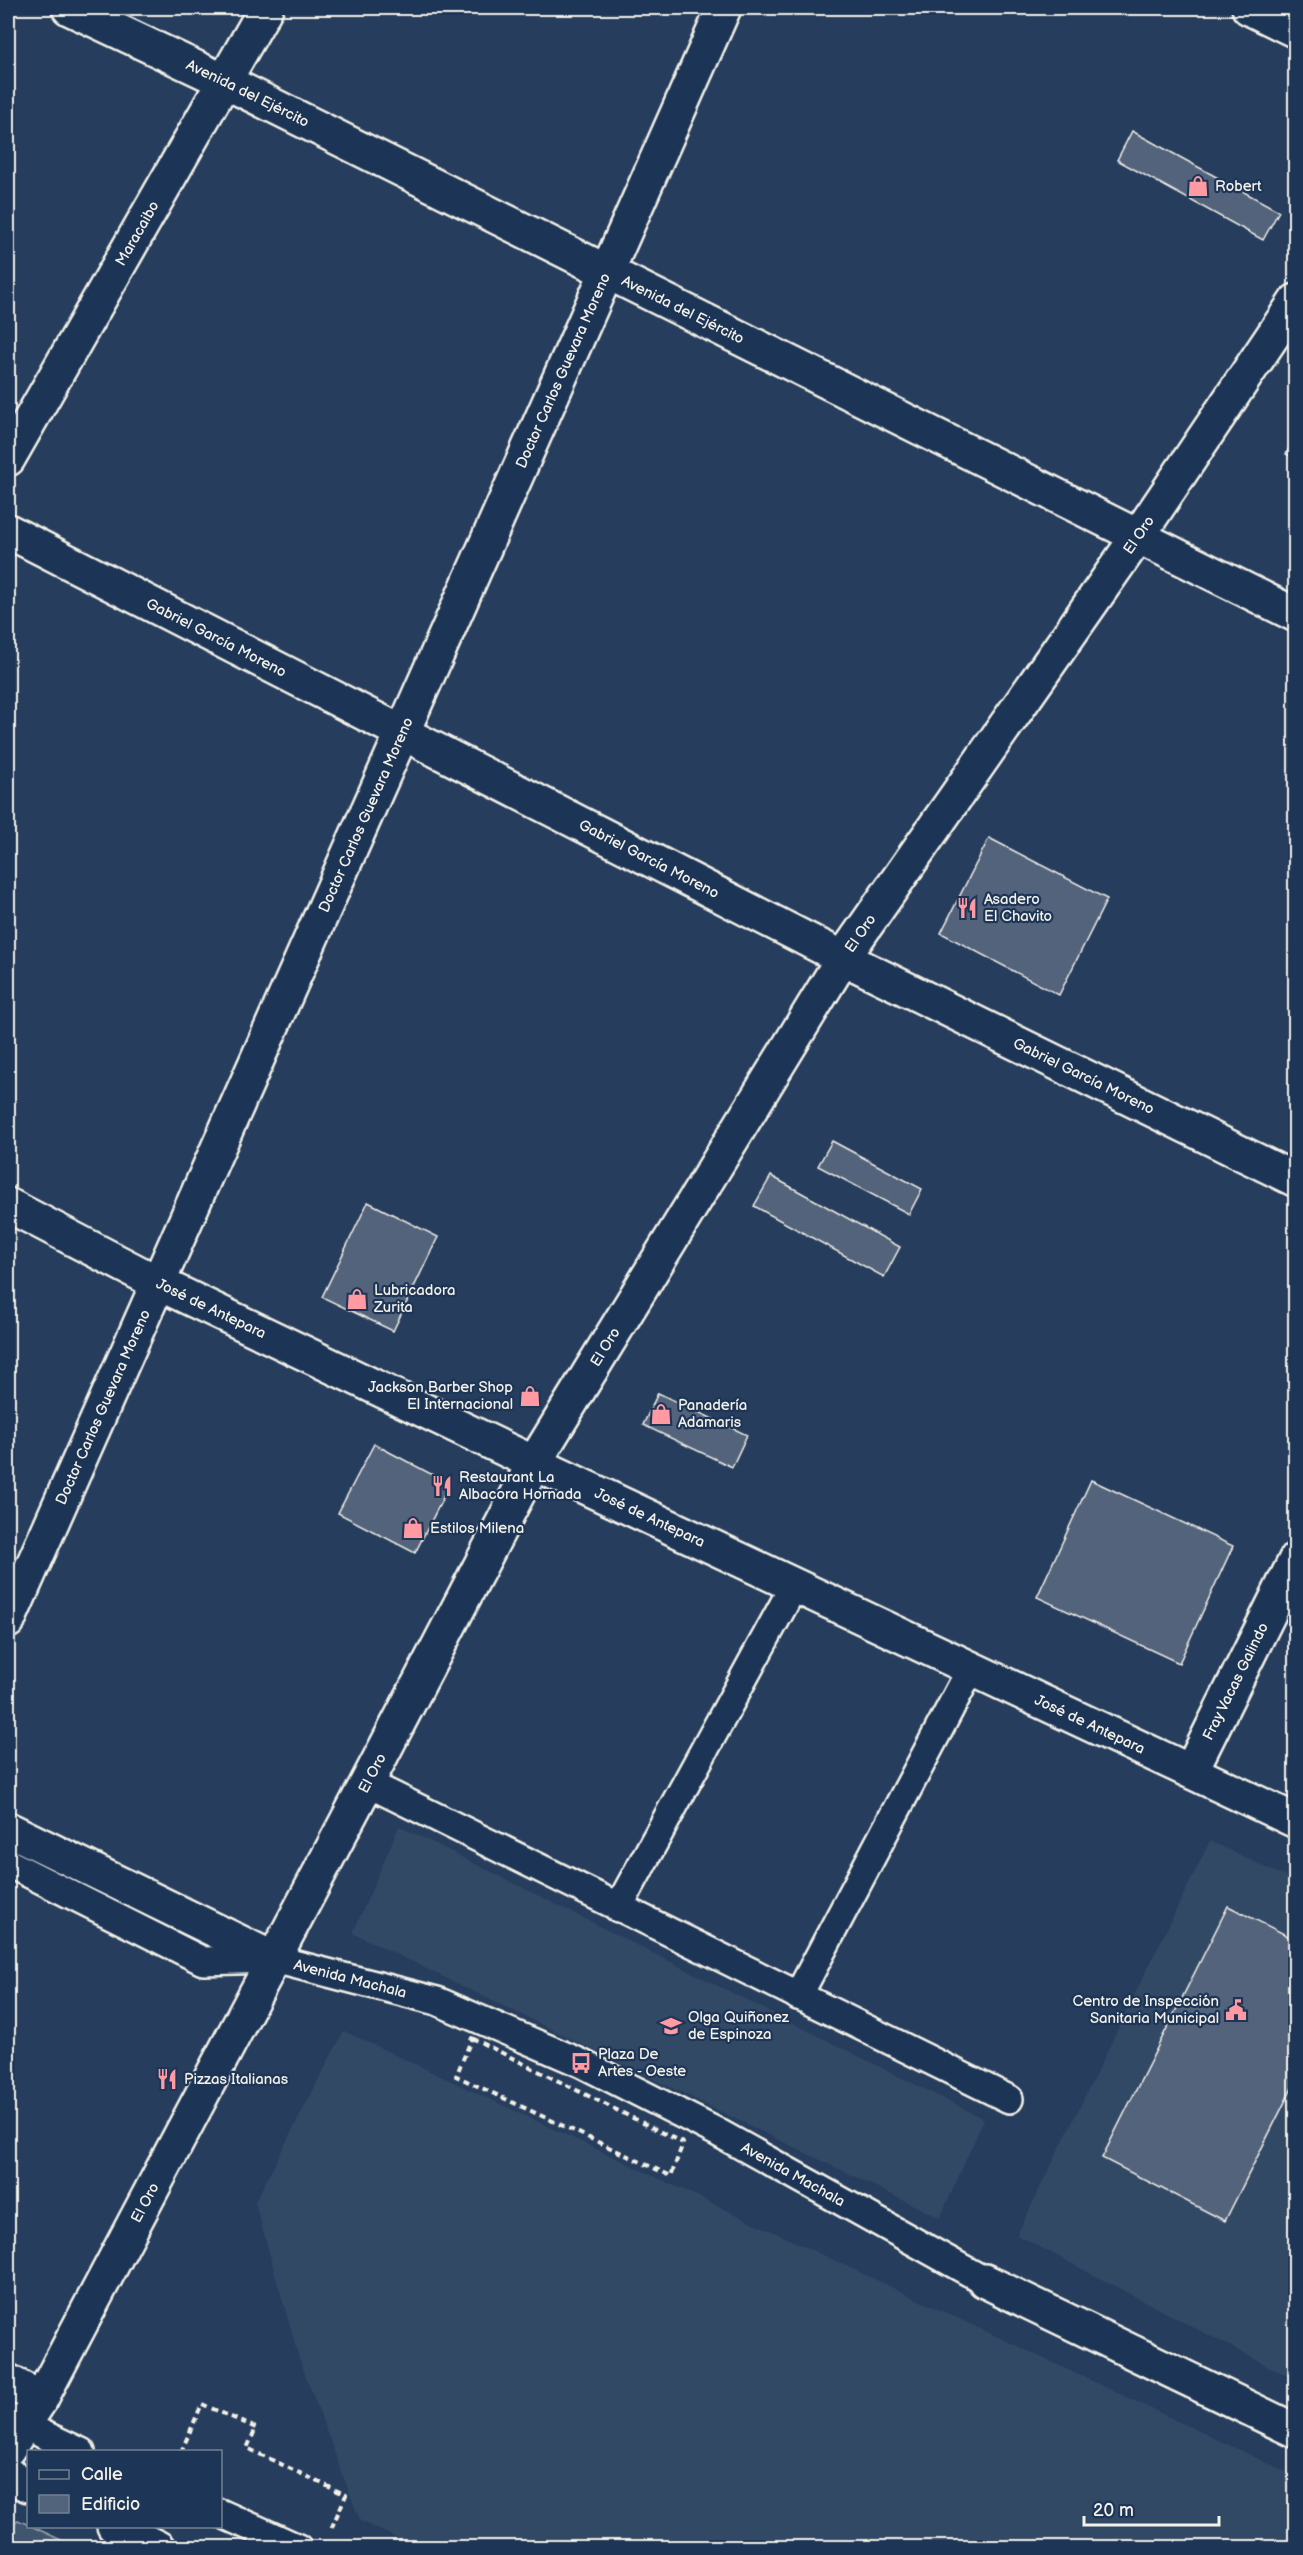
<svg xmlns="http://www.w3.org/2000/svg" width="1303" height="2555" viewBox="0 0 1303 2555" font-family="'Balsamiq Sans',sans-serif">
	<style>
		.built { fill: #334966 }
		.green { fill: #40546f; stroke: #9aa2ac; stroke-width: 1.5 }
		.building { fill: #52647b; stroke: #f4f1e8; stroke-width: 1.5 }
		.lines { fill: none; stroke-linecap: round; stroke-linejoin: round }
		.service-casing { stroke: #f4f1e8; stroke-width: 32 }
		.minor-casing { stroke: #f4f1e8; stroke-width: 38 }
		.tertiary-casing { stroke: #f4f1e8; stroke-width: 38 }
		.primary-casing { stroke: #f4f1e8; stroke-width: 38 }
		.path { stroke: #f4f1e8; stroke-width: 4; stroke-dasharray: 6 4.5; stroke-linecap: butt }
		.service { stroke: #1d3557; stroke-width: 27 }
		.minor { stroke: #1d3557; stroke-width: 33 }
		.tertiary { stroke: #1d3557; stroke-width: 33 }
		.primary { stroke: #1d3557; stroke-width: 33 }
		.labels { text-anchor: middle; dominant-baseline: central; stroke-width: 4.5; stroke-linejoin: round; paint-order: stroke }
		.street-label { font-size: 15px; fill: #f4f1e8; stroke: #1d3557 }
		.poi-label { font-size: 15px; fill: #f4f1e8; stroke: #1d3557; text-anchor: start }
	</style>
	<rect width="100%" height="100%" fill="#263d5d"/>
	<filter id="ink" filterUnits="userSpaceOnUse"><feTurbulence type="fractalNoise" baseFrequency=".0167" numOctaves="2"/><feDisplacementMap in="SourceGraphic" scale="12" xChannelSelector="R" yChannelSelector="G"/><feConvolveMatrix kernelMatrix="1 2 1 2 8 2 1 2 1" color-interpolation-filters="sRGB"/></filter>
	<g filter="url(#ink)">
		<path class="built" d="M 399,1826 L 984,2119 L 940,2218 L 353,1933 Z
			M 1210,1841 L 1295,1881 L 1295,2380 L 1017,2235 Z
			M 344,2031 L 1295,2476 L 1295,2547 L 418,2548 L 360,2521 L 298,2355 L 255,2202 Z"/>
		<path class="green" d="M 18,2520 L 76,2547 L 8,2547 L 8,2528 Z"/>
		<path class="building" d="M 1132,131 L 1279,211 L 1263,240 L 1117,160 Z
			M 1296,435 L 1296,459 L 1286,454 Z
			M 989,838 L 1107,899 L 1059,995 L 941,933 Z
			M 832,1141 L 922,1189 L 909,1214 L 818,1166 Z
			M 771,1176 L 900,1247 L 884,1277 L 754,1206 Z
			M 368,1202 L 438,1237 L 393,1331 L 322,1297 Z
			M 658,1393 L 747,1435 L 732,1467 L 643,1425 Z
			M 374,1444 L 450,1484 L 415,1553 L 338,1513 Z
			M 1091,1480 L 1233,1546 L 1179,1663 L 1037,1597 Z
			M 1228,1906 L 1296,1940 L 1296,2080 L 1225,2221 L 1102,2158 Z"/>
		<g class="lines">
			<defs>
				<g id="service">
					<path d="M 367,1783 L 1009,2099"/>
					<path id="s1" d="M 8,1863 L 203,1961 L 274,1959 L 437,2001 L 581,2063 L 717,2132 L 985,2281"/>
					<path d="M 618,1908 L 795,1584"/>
					<path d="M 798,1996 L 972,1667"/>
					<path d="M 8,2418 L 81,2452"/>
					<path d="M 220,2513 L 298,2548"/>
				</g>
				<g id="minor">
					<path id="s2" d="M 69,8 L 224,81 L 1296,615"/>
					<path d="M 1249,8 L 1296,31"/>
					<path id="s3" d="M 8,459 L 266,8"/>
					<path id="s4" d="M 8,531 L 843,958 L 1296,1180"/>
					<path id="s5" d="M 1191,1771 L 1296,1559"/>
					<path d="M 8,1829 L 274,1959"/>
					<path d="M 985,2281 L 1296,2431"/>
					<path d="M 8,2381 L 41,2399"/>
				</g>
				<g id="tertiary">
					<path id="s6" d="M 8,1621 L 724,8"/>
					<path id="s7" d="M 8,2449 L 41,2399 L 367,1783 L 534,1463 L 843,958 L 1138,536 L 1296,301"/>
				</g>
				<g id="primary">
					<path id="s8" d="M 8,1205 L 158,1283 L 534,1463 L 1296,1821"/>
					<path d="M 8,2475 L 28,2485"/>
					<path d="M 114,2526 L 158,2548"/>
				</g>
			</defs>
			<use href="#service" class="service-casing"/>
			<use href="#minor" class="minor-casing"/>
			<use href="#tertiary" class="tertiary-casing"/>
			<use href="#primary" class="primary-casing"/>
			<path class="path" d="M 472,2038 L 683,2143 L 671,2176 L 456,2076 Z
				M 181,2452 L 202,2404 L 256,2428 L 247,2448 L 346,2495 L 331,2529"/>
			<use href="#service" class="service"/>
			<use href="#minor" class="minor"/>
			<use href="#tertiary" class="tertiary"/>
			<use href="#primary" class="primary"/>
		</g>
	</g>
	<defs>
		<symbol id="shop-bare" viewBox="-9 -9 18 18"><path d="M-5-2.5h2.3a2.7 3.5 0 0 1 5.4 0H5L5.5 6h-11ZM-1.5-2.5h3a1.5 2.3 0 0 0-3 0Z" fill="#ff9aa2" stroke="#1d3557" stroke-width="2.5" paint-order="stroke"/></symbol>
		<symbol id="restaurant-bare" viewBox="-9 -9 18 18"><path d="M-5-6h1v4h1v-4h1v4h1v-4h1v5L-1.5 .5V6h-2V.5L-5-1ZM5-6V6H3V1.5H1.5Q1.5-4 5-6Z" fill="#ff9aa2" stroke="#1d3557" stroke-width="2.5" paint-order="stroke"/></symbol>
		<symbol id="civic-bare" viewBox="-9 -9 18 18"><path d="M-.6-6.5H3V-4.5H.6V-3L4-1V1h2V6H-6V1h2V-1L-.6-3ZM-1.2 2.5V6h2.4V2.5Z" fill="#ff9aa2" stroke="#1d3557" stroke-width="2.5" paint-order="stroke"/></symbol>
		<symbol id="school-bare" viewBox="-9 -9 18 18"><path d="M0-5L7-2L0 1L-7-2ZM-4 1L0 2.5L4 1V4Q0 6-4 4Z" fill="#ff9aa2" stroke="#1d3557" stroke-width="2.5" paint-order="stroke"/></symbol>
		<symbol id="bus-bare" viewBox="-9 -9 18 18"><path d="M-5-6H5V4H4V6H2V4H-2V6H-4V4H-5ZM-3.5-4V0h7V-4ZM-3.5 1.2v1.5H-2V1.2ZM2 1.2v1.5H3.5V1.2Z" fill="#ff9aa2" stroke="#1d3557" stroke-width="2.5" paint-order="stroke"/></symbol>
	</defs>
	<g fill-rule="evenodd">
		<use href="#shop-bare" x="1183" y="171" width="30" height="30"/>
		<use href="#restaurant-bare" x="952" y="893" width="30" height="30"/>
		<use href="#shop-bare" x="342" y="1284" width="30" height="30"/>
		<use href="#shop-bare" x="515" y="1381" width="30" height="30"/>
		<use href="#shop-bare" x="646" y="1399" width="30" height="30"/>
		<use href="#restaurant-bare" x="427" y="1471" width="30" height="30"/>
		<use href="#shop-bare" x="398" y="1513" width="30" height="30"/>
		<use href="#civic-bare" x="1221" y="1995" width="30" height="30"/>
		<use href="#school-bare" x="656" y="2011" width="30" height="30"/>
		<use href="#bus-bare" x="566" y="2048" width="30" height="30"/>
		<use href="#restaurant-bare" x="152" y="2064" width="30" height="30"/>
	</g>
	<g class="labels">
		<g class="street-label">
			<text stroke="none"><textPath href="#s2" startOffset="198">Avenida del Ejército</textPath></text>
			<text stroke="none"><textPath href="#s3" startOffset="260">Maracaibo</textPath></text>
			<text stroke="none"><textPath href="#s2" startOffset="684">Avenida del Ejército</textPath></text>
			<text stroke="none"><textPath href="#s6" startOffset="1368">Doctor Carlos Guevara Moreno</textPath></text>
			<text stroke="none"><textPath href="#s7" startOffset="2226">El Oro</textPath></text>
			<text stroke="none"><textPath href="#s4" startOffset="234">Gabriel García Moreno</textPath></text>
			<text stroke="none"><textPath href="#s6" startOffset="882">Doctor Carlos Guevara Moreno</textPath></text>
			<text stroke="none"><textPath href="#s4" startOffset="720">Gabriel García Moreno</textPath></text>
			<text stroke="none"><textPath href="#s7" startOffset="1740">El Oro</textPath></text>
			<text stroke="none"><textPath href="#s4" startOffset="1206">Gabriel García Moreno</textPath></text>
			<text stroke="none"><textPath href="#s8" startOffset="228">José de Antepara</textPath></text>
			<text stroke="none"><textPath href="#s7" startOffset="1254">El Oro</textPath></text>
			<text stroke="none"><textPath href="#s6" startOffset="234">Doctor Carlos Guevara Moreno</textPath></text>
			<text stroke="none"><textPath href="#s8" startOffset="714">José de Antepara</textPath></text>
			<text stroke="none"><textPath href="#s5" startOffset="100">Fray Vacas Galindo</textPath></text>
			<text stroke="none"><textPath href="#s8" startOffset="1200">José de Antepara</textPath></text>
			<text stroke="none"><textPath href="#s7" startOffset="768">El Oro</textPath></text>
			<text stroke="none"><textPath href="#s1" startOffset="368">Avenida Machala</textPath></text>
			<text stroke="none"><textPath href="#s1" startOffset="854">Avenida Machala</textPath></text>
			<text stroke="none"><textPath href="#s7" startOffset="282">El Oro</textPath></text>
		</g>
		<g class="poi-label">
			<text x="1215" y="186">Robert</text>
			<text x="984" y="899">Asadero<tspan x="984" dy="17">El Chavito</tspan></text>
			<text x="374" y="1290">Lubricadora<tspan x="374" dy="17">Zurita</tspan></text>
			<text x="513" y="1387" text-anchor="end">Jackson Barber Shop<tspan x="513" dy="17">El Internacional</tspan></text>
			<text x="678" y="1405">Panadería<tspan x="678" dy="17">Adamaris</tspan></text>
			<text x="459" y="1477">Restaurant La<tspan x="459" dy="17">Albacora Hornada</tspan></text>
			<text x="430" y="1528">Estilos Milena</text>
			<text x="1219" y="2001" text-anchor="end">Centro de Inspección<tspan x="1219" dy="17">Sanitaria Municipal</tspan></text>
			<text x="688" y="2017">Olga Quiñonez<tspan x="688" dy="17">de Espinoza</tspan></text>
			<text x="598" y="2054">Plaza De<tspan x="598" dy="17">Artes - Oeste</tspan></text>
			<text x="184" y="2079">Pizzas Italianas</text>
		</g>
	</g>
	<rect width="1303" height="2555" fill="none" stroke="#1d3557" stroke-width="30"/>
	<rect x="15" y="15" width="1273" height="2525" fill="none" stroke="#f4f1e8" stroke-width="2" filter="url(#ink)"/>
	<rect x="27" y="2450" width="195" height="78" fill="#1d3557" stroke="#738091" stroke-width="1.5"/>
	<rect x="39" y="2470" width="30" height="9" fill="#1d3557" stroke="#738091" stroke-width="1.5"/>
	<text x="81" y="2480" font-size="18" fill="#f4f1e8">Calle</text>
	<rect x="39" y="2495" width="30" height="18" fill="#52647b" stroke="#738091" stroke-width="1.5"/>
	<text x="81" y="2510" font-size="18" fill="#f4f1e8">Edificio</text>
	<path d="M1084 2516v9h135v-9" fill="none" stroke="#f4f1e8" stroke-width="3"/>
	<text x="1093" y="2516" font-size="18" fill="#f4f1e8" stroke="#1d3557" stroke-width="4.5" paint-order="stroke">20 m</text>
</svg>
